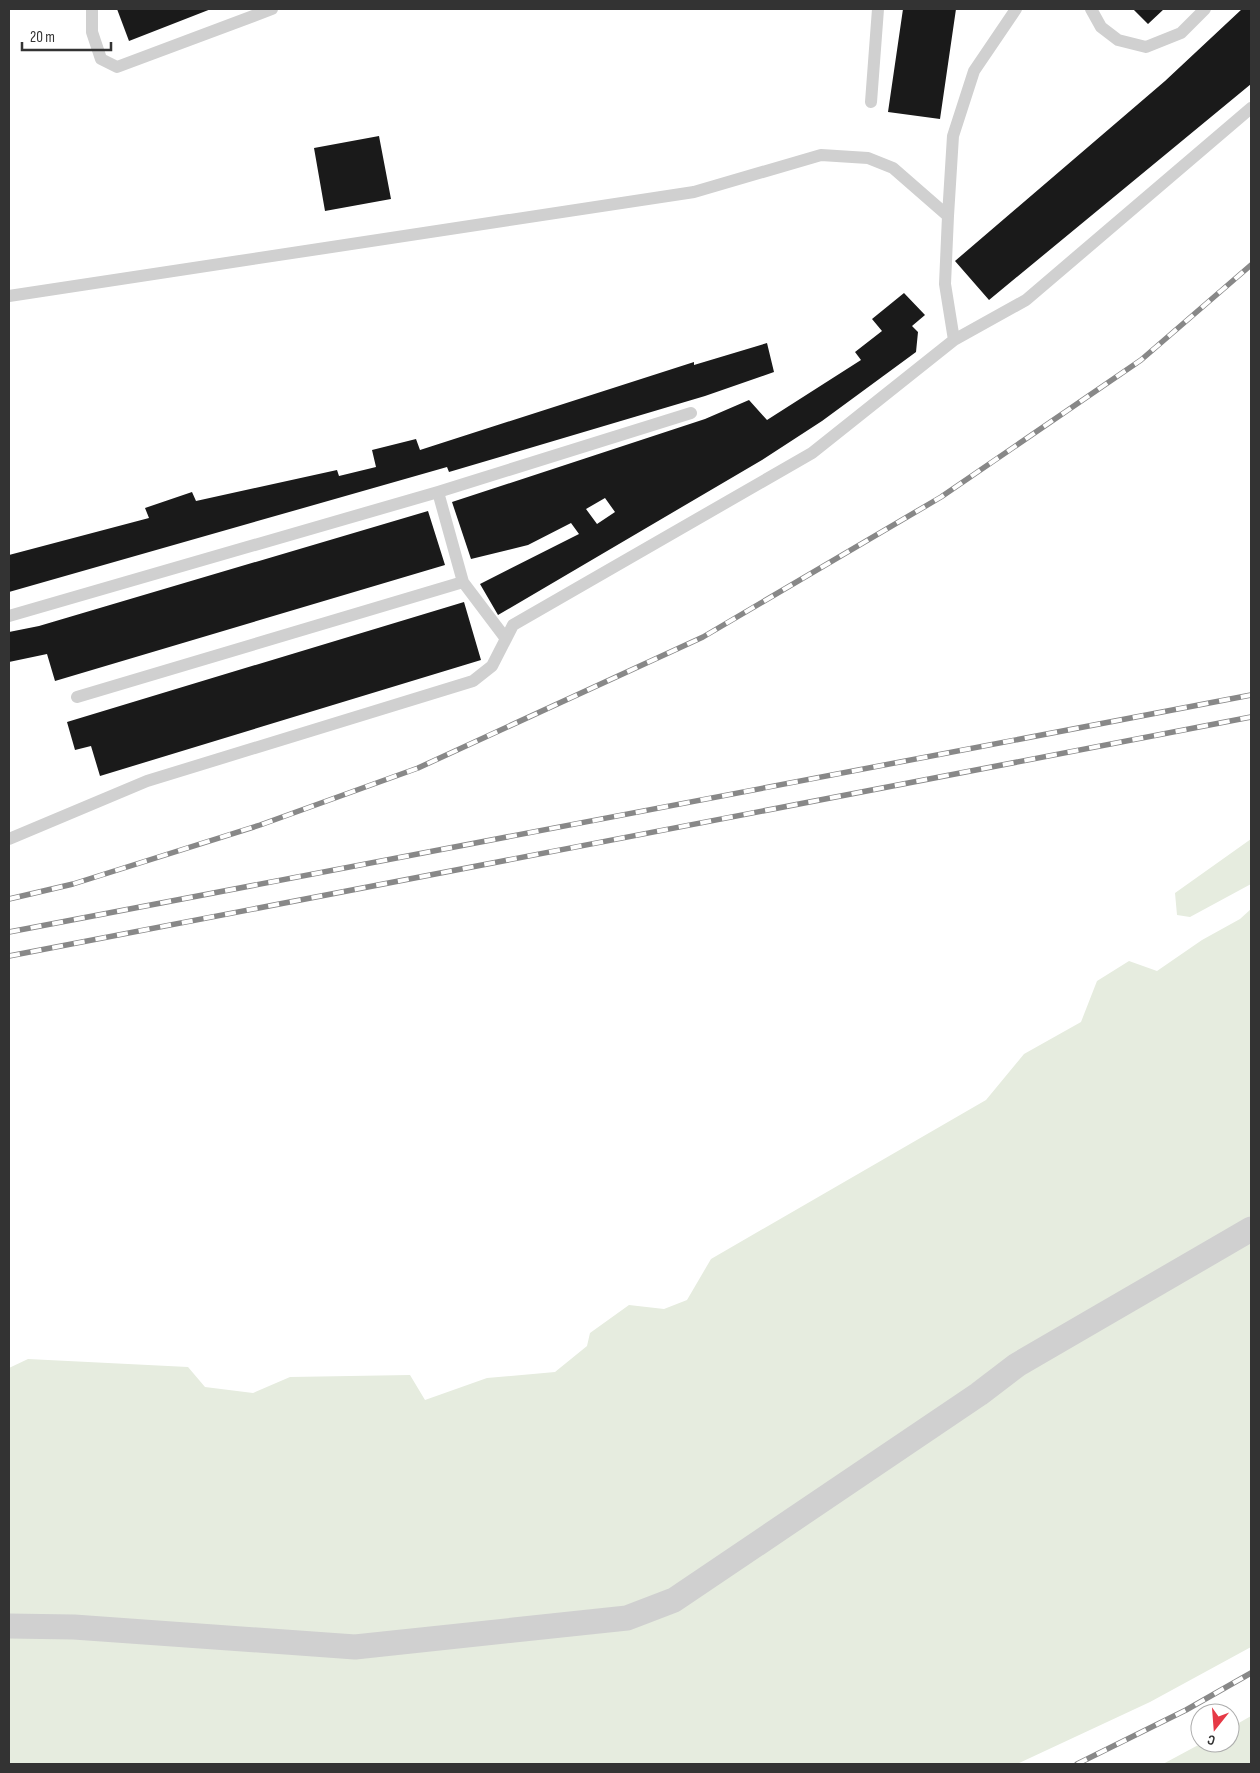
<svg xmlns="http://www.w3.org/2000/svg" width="1260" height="1773" viewBox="0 0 1260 1773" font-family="'Sofia Sans Condensed',sans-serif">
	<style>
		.green { fill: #e6ecdf }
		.building { fill: #1a1a1a; fill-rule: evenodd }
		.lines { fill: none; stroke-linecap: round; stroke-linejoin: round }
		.service { stroke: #d0d0d0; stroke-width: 12 }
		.minor { stroke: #d0d0d0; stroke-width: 25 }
		.rail-casing { stroke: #888; stroke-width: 5.5 }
		.rail { stroke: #fff; stroke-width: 4; stroke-dasharray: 11; stroke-linecap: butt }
	</style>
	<rect width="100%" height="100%" fill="#fff"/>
	<path class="green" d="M 1251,839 L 1251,884 L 1190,917 L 1177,915 L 1175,893 Z
		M 1251,909 L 1251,1647 L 1150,1702 L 1017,1764 L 9,1764 L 9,1368 L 28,1359 L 188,1367 L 205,1387 L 253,1393 L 290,1377 L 410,1375 L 425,1400 L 487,1378 L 555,1372 L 587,1346 L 590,1333 L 629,1305 L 664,1309 L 687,1300 L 711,1259 L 986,1100 L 1024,1054 L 1081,1022 L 1097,981 L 1129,961 L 1157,971 L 1202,940 L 1240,919 Z
		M 1251,1716 L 1251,1764 L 1163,1764 L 1202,1743 L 1230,1743 L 1230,1728 Z"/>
	<path class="building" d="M 117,9 L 211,9 L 129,41 Z
		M 903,9 L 956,9 L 940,119 L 888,112 Z
		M 1133,9 L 1164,9 L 1148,24 Z
		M 1242,9 L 1251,9 L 1251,84 L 989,300 L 955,261 L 1165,81 Z
		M 379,136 L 391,199 L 325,211 L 314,148 Z
		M 904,293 L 925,315 L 912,326 L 918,332 L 916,352 L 822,421 L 762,460 L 498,615 L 480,584 L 579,534 L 571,523 L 528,545 L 471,559 L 452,502 L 705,419 L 749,400 L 767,420 L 861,360 L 855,352 L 882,331 L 872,319 ZM 605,498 L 615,512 L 597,524 L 586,509 Z
		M 767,343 L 774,372 L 705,396 L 449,472 L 447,467 L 9,592 L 9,555 L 149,518 L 145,508 L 192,492 L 196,501 L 337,470 L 339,476 L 376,467 L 372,450 L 416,439 L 420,450 L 694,362 L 694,365 Z
		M 428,511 L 445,565 L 55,681 L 47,654 L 9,662 L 9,632 L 39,626 Z
		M 464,602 L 481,660 L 100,776 L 91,746 L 75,750 L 67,722 Z"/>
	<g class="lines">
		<path class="service" d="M 92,9 L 92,32 L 101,59 L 117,67 L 272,9
			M 1091,9 L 1101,27 L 1118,40 L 1146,47 L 1181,33 L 1205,9
			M 871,102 L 878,9
			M 948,216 L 953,136 L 974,71 L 1016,9
			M 9,296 L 694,192 L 821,155 L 868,158 L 893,168 L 948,216 L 945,284 L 954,340
			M 438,492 L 463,582 L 506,639
			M 9,616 L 438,492 L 691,413
			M 77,697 L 463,582
			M 9,839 L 147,781 L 473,681 L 492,666 L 513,625 L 812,453 L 954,340 L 1026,300 L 1251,108"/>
		<path class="minor" d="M 9,1626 L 74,1627 L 355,1647 L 627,1618 L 674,1600 L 979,1394 L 1017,1365 L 1251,1229"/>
		<defs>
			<path id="rail" d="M 9,899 L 73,884 L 260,825 L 418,768 L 703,637 L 941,497 L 1141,360 L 1251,265
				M 9,932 L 1251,695
				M 9,956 L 1251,717
				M 1077,1764 L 1186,1710 L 1251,1673"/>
		</defs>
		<use href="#rail" class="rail-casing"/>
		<use href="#rail" class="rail"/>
	</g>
	<rect width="1260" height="1773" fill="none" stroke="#333333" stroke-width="20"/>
	<g transform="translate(1215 1728) rotate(197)"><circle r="24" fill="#ffffff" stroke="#adadad"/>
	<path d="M0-4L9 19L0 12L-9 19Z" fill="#e63946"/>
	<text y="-8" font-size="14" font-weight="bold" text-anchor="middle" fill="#333333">С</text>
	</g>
	<path d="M22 42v8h89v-8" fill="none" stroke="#333333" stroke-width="2.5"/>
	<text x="30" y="42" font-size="15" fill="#333333" stroke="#ffffff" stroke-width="4" paint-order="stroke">20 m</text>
</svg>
